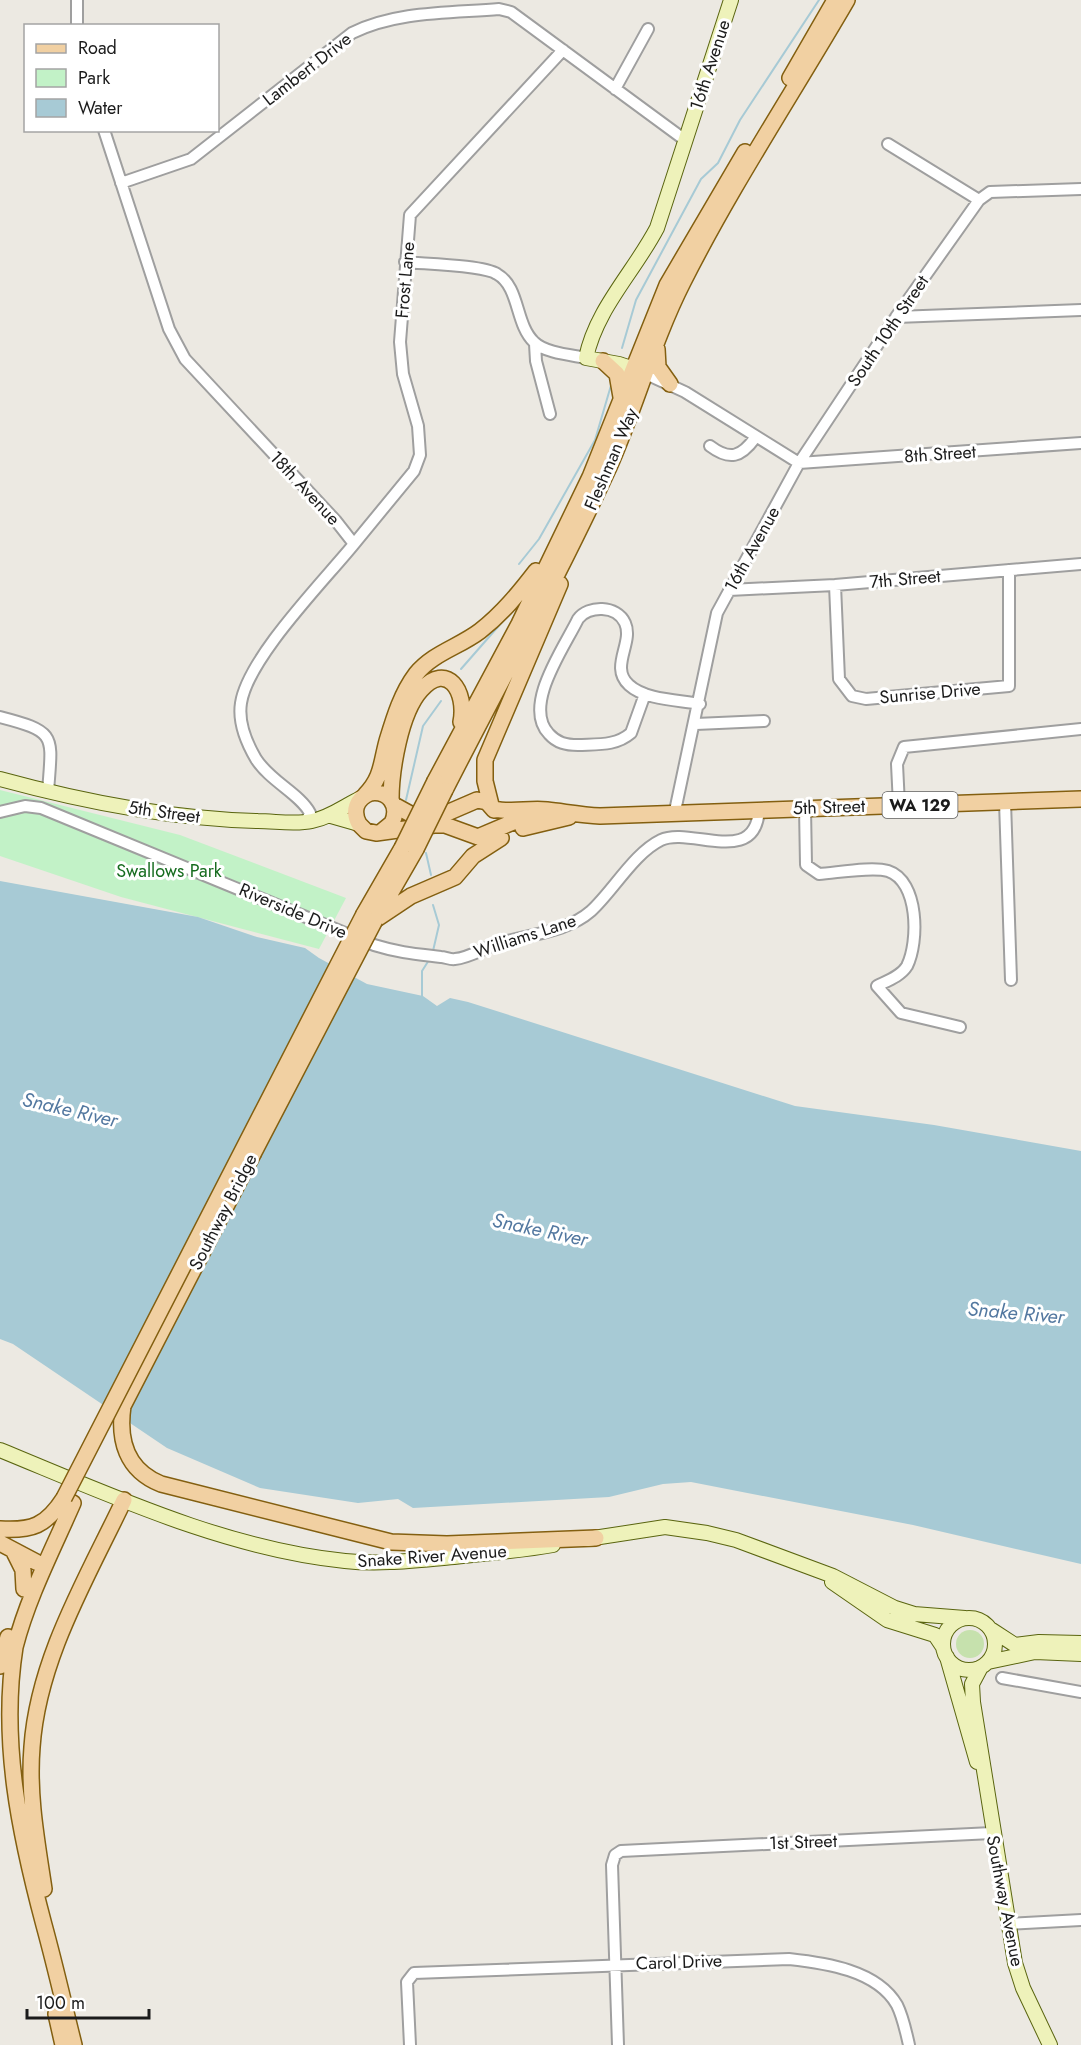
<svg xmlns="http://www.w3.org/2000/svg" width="1081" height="2045" viewBox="0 0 1081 2045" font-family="Jost,sans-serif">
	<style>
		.grass { fill: #c6e1ad }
		.park { fill: #c2f2c7 }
		.water { fill: #a7cad5 }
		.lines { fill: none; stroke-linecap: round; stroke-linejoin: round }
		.stream { stroke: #a7cad5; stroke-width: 2 }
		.street-casing { stroke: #9f9f9f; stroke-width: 14 }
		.secondary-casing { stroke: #5a6510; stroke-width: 16 }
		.primary-casing { stroke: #835f10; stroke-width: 18 }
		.street { stroke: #fff; stroke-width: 10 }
		.secondary { stroke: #eef2ba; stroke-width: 14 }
		.primary { stroke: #f1d0a2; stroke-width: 15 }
		.primary-bridge-casing { stroke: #835f10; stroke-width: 18; stroke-linecap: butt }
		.primary-bridge { stroke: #f1d0a2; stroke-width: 15 }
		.labels { text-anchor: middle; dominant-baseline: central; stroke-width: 6; stroke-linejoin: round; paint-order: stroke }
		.shield { fill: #fff; stroke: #5f5f5f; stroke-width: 1.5 }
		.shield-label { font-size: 16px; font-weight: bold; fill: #1b1b1b }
		.street-label { font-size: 18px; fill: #1b1b1b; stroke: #fff }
		.park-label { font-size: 18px; fill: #166c1f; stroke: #fff }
		.water-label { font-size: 20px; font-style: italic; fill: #5378a0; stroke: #fff }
	</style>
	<rect width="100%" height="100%" fill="#ece9e2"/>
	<path class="grass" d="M956 1644a14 14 0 1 1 28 0a14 14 0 1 1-28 0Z"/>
	<path class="park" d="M 0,790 L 180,835 L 346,898 L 319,949 L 121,897 L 0,856 Z"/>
	<path class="water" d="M 0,881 L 198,917 L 257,937 L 305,948 L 319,958 L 367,984 L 423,996 L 437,1006 L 450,998 L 468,1002 L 795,1106 L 934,1125 L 1081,1151 L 1081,1564 L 913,1525 L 691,1482 L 663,1484 L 609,1497 L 413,1508 L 398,1499 L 358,1503 L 260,1488 L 167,1448 L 13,1344 L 0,1339 Z"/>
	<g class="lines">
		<path class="stream" d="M 622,348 L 636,300 L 701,179 L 718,163 L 740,120 L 819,0
			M 519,564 L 539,539 L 595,440 L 612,382
			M 461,669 L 503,621
			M 406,800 L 423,726 L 441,701
			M 426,853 L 431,875
			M 433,905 L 439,925 L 433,951
			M 422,997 L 422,971 L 429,960"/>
		<defs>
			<path id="street" d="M 77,26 L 77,0
				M 615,89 L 648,29
				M 104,130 L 169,329 L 185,359 L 336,521 L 354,544 C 323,582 248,658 241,703 C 238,722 246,742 256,759 C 270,781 300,794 310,813 L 306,822
				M 888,144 L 979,200
				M 121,183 L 191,159 L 352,33 C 396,11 450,13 499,9 L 511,12 L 685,140
				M 405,262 C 425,264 483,265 497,274 C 520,287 515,324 534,342 C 545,353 571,355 586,358
				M 896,317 L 1081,310
				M 535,344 L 536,361 L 550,414
				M 646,374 L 685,392 L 799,463 L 1081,443
				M 710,446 C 730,461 741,457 755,438
				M 354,544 L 414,471 L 420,455 L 418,426 L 403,374 L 400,342 L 410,215 L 563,50
				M 835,585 L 839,679 L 852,696 L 866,699 L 1009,686 L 1009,570
				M 729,590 L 835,585 L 1081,564
				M 645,694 L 631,733 C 616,746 598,744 578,745 C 566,745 557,743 549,734 C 522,706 564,648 578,619 C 588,605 617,605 625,623 C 634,643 609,667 629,685 C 645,700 679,700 700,704
				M 0,717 C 58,732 52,735 48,792
				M 696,724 L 764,721
				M 1005,802 L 1011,980
				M 899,805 L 897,764 L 904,747 L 1081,729
				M 805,808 L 806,865 L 819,874 C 836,873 872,866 888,871 C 919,881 919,942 907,966 C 901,976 887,981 877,986 L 901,1013 L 960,1027
				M 675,811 L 717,613 L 799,463 L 896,317 L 979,200 L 990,192 L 1081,189
				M 0,812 L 25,806 L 41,808 L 374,945 C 400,953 416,954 441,957 C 445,957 451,960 455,959 C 469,958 484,948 497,944 C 528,934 566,933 591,911 C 613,891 634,853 661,840 C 690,826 756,868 759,809
				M 1002,1678 L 1081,1692
				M 1007,1924 L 1081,1920
				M 410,2045 L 407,1982 L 414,1973 L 789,1959 C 825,1963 877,1970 897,2005 C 903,2017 906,2032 909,2045
				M 618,2045 L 612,1865 L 615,1855 L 621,1851 L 992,1833"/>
			<path id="secondary" d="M 643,372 L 619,364 L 586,358 C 596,309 634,272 657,228 L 731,0
				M 0,779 C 84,802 170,819 258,821 C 275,821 295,825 312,821 C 331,817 344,806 361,798
				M 331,816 L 359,824
				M 0,1450 C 110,1495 226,1549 345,1561 C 381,1565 418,1560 454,1557 C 487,1553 520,1551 553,1545
				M 587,1539 L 665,1527 L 707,1533 L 736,1540 L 833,1576 L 895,1608 L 914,1614 L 965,1618
				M 832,1582 L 887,1620 L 935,1635 L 943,1647
				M943 1644a26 26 0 1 1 52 0a26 26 0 1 1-52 0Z
				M 992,1630 L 1015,1645 L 1039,1642 L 1081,1643
				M 947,1657 L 977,1762
				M 988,1662 L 1035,1652 L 1081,1654
				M 981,1667 L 972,1684 L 973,1702 L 1015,1963 L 1023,1988 L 1050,2045"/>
			<path id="primary" d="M 790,78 L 835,0
				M 657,349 L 658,367 L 670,384
				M 603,361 L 617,374 L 621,397
				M 435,781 L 519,624 L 590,477 L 667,285 L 745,152
				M 445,790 C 500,682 559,576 609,467 C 636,406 653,341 683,282 C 732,185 793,93 847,0
				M 365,795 C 382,778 381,763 387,741 C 394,718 401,694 416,674 C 433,653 459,647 480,631 C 502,614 519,593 536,571
				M 391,800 C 391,771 400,713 421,690 C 447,661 467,691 461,722
				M 394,805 L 414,816 L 440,816 L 477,800 L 487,802 L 494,810
				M 491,805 L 485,781 L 485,760 L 560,584
				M 494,809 C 512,813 529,808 547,810 C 565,812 582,815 600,816 L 1081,799
				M 523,828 L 569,817
				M 381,832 L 392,823 C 400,806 389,790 370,793 C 356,799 352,811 359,824 L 366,831 L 376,833 L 434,825 L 445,825 L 478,837 L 513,822 L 532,818
				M 364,914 L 402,848
				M 378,915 L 416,849
				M 375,920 L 411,896 L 455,877 L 473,856 L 501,838
				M 253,1154 L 123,1406 C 118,1440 126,1470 161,1484 L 391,1542 L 447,1544 L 596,1538
				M 73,1503 C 52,1551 28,1597 15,1647 C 0,1741 20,1835 44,1925 C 55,1965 64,2005 74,2045
				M 0,1529 C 32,1531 46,1526 64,1498
				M 0,1543 L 36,1562
				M 13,1550 L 23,1570 L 24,1589
				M 0,1666 L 8,1637
				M 44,1889 C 37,1842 28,1795 32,1747 C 38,1659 87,1578 124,1500
				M 56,2014 L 63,2045"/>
		</defs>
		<use href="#street" class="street-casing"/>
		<use href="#secondary" class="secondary-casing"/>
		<use href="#primary" class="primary-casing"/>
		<use href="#street" class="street"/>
		<use href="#secondary" class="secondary"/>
		<use href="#primary" class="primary"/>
		<defs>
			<path id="primary-bridge" d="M 402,848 L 435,781
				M 416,849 L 445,790
				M 253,1154 L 375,920
				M 64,1498 L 364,914"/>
		</defs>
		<use href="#primary-bridge" class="primary-bridge-casing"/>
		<use href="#primary-bridge" class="primary-bridge"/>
	</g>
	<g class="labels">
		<rect class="shield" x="882.5" y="792" width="75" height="26" rx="4.5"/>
		<g class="shield-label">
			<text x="920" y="805">WA 129</text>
		</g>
		<g class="street-label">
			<text transform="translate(710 65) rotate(-72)">16th Avenue</text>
			<text transform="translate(307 69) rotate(-38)">Lambert Drive</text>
			<text transform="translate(405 280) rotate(-85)">Frost Lane</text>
			<text transform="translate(888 331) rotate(-56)">South 10th Street</text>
			<text transform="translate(940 454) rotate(-4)">8th Street</text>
			<text transform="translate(611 459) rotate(-67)">Fleshman Way</text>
			<text transform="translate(305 488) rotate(47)">18th Avenue</text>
			<text transform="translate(752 549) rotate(-61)">16th Avenue</text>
			<text transform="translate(905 579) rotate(-5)">7th Street</text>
			<text transform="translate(930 693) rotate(-5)">Sunrise Drive</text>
			<text transform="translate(829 807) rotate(-2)">5th Street</text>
			<text transform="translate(164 812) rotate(8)">5th Street</text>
			<text transform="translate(293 911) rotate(23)">Riverside Drive</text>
			<text transform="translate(525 936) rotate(-18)">Williams Lane</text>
			<text transform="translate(223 1212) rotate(-63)">Southway Bridge</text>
			<text transform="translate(432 1556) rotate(-4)">Snake River Avenue</text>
			<text transform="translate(803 1842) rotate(-2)">1st Street</text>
			<text transform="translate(1005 1901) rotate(79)">Southway Avenue</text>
			<text transform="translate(679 1962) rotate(-2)">Carol Drive</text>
		</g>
		<g class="park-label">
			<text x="169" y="871">Swallows Park</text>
		</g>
		<g class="water-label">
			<text transform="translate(70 1110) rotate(13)">Snake River</text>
			<text transform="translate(540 1230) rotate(12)">Snake River</text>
			<text transform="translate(1016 1313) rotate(5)">Snake River</text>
		</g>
	</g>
	<rect x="24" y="24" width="195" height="108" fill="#ffffff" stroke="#a4a4a4" stroke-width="1.5"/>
	<rect x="36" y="44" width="30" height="9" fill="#f1d0a2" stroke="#a4a4a4" stroke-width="1.5"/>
	<text x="78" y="54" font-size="18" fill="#1b1b1b">Road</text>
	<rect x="36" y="69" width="30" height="18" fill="#c2f2c7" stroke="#a4a4a4" stroke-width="1.5"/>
	<text x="78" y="84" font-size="18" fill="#1b1b1b">Park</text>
	<rect x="36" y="99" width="30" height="18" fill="#a7cad5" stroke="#a4a4a4" stroke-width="1.5"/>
	<text x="78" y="114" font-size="18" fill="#1b1b1b">Water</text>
	<path d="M27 2009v9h122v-9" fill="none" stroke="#1b1b1b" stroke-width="3"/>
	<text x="36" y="2009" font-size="18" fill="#1b1b1b" stroke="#ffffff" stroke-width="4.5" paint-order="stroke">100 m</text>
</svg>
